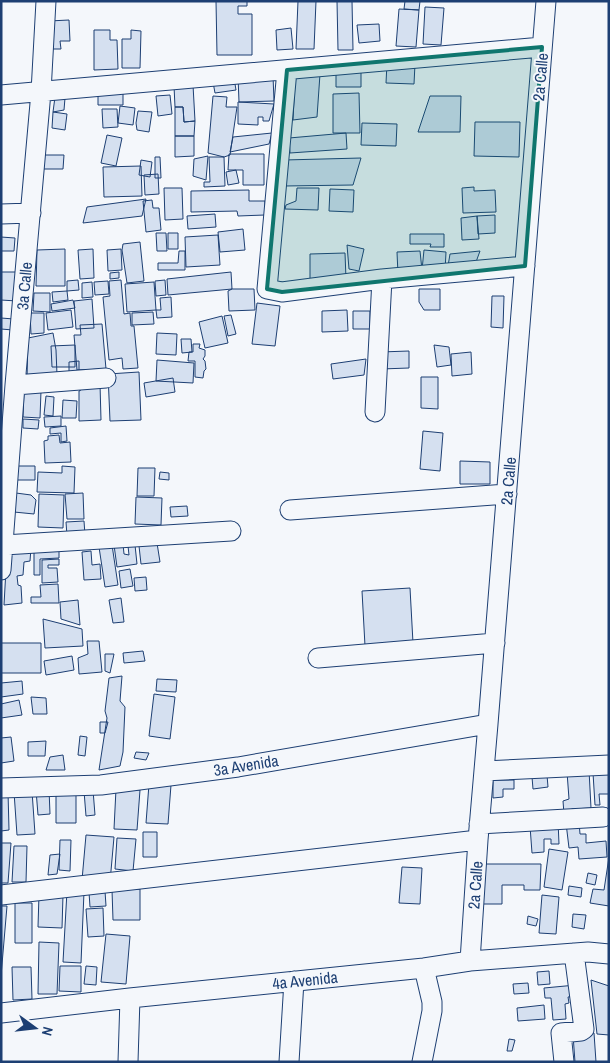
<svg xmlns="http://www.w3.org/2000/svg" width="610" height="1063" viewBox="0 0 610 1063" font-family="'Archivo Narrow',sans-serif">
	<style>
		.building { fill: #d5e0f0; stroke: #1d3f73 }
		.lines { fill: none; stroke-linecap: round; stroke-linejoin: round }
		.minor-casing { stroke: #1d3f73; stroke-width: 21 }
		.minor { stroke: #f4f7fb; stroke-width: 19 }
		.marked { fill: #0f766e; fill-opacity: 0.2; stroke: #0f766e; stroke-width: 4; stroke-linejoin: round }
		.labels { text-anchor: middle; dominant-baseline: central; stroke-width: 4; stroke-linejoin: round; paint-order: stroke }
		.street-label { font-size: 16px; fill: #1d3f73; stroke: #f4f7fb }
	</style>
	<rect width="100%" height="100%" fill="#f4f7fb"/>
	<path class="building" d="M 216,1 L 247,1 L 247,6 L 238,6 L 238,14 L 252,14 L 252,55 L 217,55 Z
		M 298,1 L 316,1 L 314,49 L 296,49 Z
		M 337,1 L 352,1 L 353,50 L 338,50 Z
		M 405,1 L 420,1 L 419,10 L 404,9 Z
		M 425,7 L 444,8 L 441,45 L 423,44 Z
		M 399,9 L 419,10 L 416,47 L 396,46 Z
		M 69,20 L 70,41 L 60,41 L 61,49 L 49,49 L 49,21 Z
		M 379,24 L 380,41 L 359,43 L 357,25 Z
		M 291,28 L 293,49 L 277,50 L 276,30 Z
		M 94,30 L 110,30 L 110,40 L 117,40 L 118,69 L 94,70 Z
		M 131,30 L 141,31 L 140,68 L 122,68 L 122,39 L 131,39 Z
		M 387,63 L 415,64 L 414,84 L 386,83 Z
		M 336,67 L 361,67 L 361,87 L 336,87 Z
		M 320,74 L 317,117 L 293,120 L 295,79 L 298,76 Z
		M 238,76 L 273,76 L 274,101 L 239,102 Z
		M 234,78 L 236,90 L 215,93 L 213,82 Z
		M 193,85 L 195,121 L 184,122 L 183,107 L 175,107 L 174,86 Z
		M 98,91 L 123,91 L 123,105 L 98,105 Z
		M 359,93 L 360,133 L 333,133 L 333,94 Z
		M 170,95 L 172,114 L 158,116 L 156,96 Z
		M 213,96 L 227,97 L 226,107 L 237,107 L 230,155 L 224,157 L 208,153 Z
		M 430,96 L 461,96 L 460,132 L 418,132 Z
		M 55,97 L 65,98 L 64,110 L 53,112 Z
		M 238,102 L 274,104 L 269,121 L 263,121 L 263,117 L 258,117 L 258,125 L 238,124 Z
		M 120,106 L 135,108 L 133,125 L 118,123 Z
		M 175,107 L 183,107 L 184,122 L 195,121 L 194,136 L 175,136 Z
		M 102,109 L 117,109 L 118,127 L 103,128 Z
		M 138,111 L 152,112 L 149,132 L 137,130 L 136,123 Z
		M 53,112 L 67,114 L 65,130 L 52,128 Z
		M 475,122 L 520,122 L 519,157 L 474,156 Z
		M 362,123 L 397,124 L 396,146 L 361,145 Z
		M 272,133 L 269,144 L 230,152 L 233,137 Z
		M 346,133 L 347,149 L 290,153 L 289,138 Z
		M 107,135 L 122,138 L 116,166 L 101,163 Z
		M 175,136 L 194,136 L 194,156 L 175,157 Z
		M 229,154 L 264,154 L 264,185 L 243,185 L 243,170 L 228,170 Z
		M 40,155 L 64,155 L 63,169 L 39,169 Z
		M 208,156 L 206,180 L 193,176 L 194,159 Z
		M 155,157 L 160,157 L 161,178 L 155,178 Z
		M 209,157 L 224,157 L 225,186 L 204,187 L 204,182 L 210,182 Z
		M 361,158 L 353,185 L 284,186 L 284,160 Z
		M 141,160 L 152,162 L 150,177 L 139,175 Z
		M 141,166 L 142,196 L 104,197 L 103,167 Z
		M 236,170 L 239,183 L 228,185 L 226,172 Z
		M 158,174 L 159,194 L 145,195 L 144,175 Z
		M 474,187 L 474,191 L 495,190 L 496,212 L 463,213 L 462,188 Z
		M 164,188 L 182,188 L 183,219 L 165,220 Z
		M 297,188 L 319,188 L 318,210 L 285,209 L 286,205 L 296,201 Z
		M 330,189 L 354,190 L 353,212 L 329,211 Z
		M 249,190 L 249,201 L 265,201 L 265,215 L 238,216 L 237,211 L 191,212 L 191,191 Z
		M 146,199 L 142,216 L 83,223 L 87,207 Z
		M 152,200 L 153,208 L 159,208 L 161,230 L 146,232 L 143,201 Z
		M 215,214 L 216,227 L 188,229 L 187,216 Z
		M 495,215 L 495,233 L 478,234 L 477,216 Z
		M 477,216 L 479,239 L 462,240 L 461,218 Z
		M 243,229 L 245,250 L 220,252 L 218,232 Z
		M 156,233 L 166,233 L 167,251 L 157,251 Z
		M 168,233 L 178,233 L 178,249 L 168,249 Z
		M 410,234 L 444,234 L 444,247 L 430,247 L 431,244 L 410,244 Z
		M 218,235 L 220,265 L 186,267 L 185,237 Z
		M 1,237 L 15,238 L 14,251 L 1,251 Z
		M 140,242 L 144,281 L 127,283 L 122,250 L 123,244 Z
		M 347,245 L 364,249 L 359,271 L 349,269 Z
		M 65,249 L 65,286 L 36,286 L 37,250 Z
		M 93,249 L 94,278 L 80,279 L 78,250 Z
		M 121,249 L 122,270 L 108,271 L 107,250 Z
		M 424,250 L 446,252 L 445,272 L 422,270 Z
		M 179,251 L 185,251 L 185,270 L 158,270 L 158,263 L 178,263 Z
		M 420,251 L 422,270 L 398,274 L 397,252 Z
		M 480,251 L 476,262 L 448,266 L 450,254 Z
		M 345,253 L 346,279 L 310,280 L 310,254 Z
		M 1,272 L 18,272 L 17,301 L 1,300 Z
		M 119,272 L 119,278 L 110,279 L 110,273 Z
		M 231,272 L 232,289 L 168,295 L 167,279 Z
		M 78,280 L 79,290 L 67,291 L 67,281 Z
		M 121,280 L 124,314 L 130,313 L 131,326 L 134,326 L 138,368 L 123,369 L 122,358 L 109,360 L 103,297 L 110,296 L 109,281 Z
		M 165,280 L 166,295 L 156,296 L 155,281 Z
		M 108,281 L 109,294 L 95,295 L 94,282 Z
		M 92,282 L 93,297 L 82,298 L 82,283 Z
		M 154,282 L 156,310 L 127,312 L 125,284 Z
		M 232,289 L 254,289 L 255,310 L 229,311 L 228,291 Z
		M 419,289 L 440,289 L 440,310 L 424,310 L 419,302 Z
		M 67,291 L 68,300 L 53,302 L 52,292 Z
		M 34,293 L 50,293 L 50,312 L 33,311 Z
		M 492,296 L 504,296 L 503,328 L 491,327 Z
		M 171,297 L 172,317 L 157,318 L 156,310 L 161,310 L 160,298 Z
		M 92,299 L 94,328 L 76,329 L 74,301 Z
		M 73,300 L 75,308 L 52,311 L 51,304 Z
		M 257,303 L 280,306 L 275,346 L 252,344 Z
		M 71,310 L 73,327 L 48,330 L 46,313 Z
		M 347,310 L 348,331 L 322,332 L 322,311 Z
		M 353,311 L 370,311 L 370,329 L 353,329 Z
		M 153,312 L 154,324 L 132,325 L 132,313 Z
		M 30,313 L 44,313 L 44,333 L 31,334 Z
		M 231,315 L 236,334 L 228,336 L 224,316 Z
		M 222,316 L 228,343 L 205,348 L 199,322 Z
		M 1,318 L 14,319 L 13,330 L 1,329 Z
		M 102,324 L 106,369 L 77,370 L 74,335 L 81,335 L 80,325 Z
		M 53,333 L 56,350 L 57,375 L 27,379 L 28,338 Z
		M 157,333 L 177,334 L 176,355 L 156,354 Z
		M 181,339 L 191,339 L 192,352 L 182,353 Z
		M 193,344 L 200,344 L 199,348 L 205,350 L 205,356 L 203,359 L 205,361 L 206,369 L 204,371 L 203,378 L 195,377 L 195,361 L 188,361 L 189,352 L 193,352 Z
		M 75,345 L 75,367 L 52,367 L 51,346 Z
		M 434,345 L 449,347 L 451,365 L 437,367 Z
		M 409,351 L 409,368 L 381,369 L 380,352 Z
		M 471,352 L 472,374 L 452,376 L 451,354 Z
		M 366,359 L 364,375 L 333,379 L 331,364 Z
		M 157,360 L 194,363 L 193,383 L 156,381 Z
		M 79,361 L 79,374 L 69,375 L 69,362 Z
		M 139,372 L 141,420 L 110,421 L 108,374 Z
		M 421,377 L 438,377 L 438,409 L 421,408 Z
		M 173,378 L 175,392 L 146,397 L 144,383 Z
		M 81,384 L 100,384 L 101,420 L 79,421 L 79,391 L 81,390 Z
		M 24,390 L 41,391 L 40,418 L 23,417 Z
		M 46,396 L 54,397 L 53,416 L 44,415 Z
		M 63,400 L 77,401 L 76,418 L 62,418 Z
		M 61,416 L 61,426 L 45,427 L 44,417 Z
		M 23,419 L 39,420 L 38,429 L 23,428 Z
		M 66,426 L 67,441 L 61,442 L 61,433 L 50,434 L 50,428 Z
		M 423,431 L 443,433 L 440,471 L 420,469 Z
		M 59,435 L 60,443 L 70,442 L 71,462 L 45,463 L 44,441 L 48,440 L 48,436 Z
		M 460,461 L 490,462 L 490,484 L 460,484 Z
		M 15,466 L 35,466 L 35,480 L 15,480 Z
		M 62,466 L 75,467 L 74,493 L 37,492 L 38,472 L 62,473 Z
		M 138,468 L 155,468 L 154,496 L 137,496 Z
		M 160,472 L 169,473 L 169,480 L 159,479 Z
		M 16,493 L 31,495 L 36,500 L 34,514 L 14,512 Z
		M 83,493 L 84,519 L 67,519 L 65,494 Z
		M 39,494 L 64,495 L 63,528 L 38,527 Z
		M 136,497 L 162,498 L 161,525 L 135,524 Z
		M 187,506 L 188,516 L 171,517 L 170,507 Z
		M 84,521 L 85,535 L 67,536 L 66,522 Z
		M 157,543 L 160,562 L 141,564 L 139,546 Z
		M 123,544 L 124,554 L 129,555 L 128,546 L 135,545 L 137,564 L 117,567 L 114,545 Z
		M 112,545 L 118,585 L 105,587 L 99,547 Z
		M 34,546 L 59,546 L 59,558 L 40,559 L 40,575 L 34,575 Z
		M 31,548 L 30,561 L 24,562 L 23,575 L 17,576 L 18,585 L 21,586 L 22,603 L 4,605 L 7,551 Z
		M 91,551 L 92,565 L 100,564 L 101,579 L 84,580 L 82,552 Z
		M 59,559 L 59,565 L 48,565 L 48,568 L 57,568 L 58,582 L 42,583 L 42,560 Z
		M 130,569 L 133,586 L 121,588 L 119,571 Z
		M 146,577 L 147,590 L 135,591 L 134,578 Z
		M 58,584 L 59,603 L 31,603 L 31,597 L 41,597 L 40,585 Z
		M 410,588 L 413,643 L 365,646 L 362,591 Z
		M 121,598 L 124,622 L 113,623 L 109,600 Z
		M 78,600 L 80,625 L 61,619 L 60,602 Z
		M 43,619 L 82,629 L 83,646 L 45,648 Z
		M 87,641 L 99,641 L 102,672 L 79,674 L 78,658 L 88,654 Z
		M 1,643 L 41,643 L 41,673 L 1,673 Z
		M 143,651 L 145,661 L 124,663 L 123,653 Z
		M 105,654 L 114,654 L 110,673 L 105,671 Z
		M 72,656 L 74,670 L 46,675 L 44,661 Z
		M 122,676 L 120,701 L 125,707 L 123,752 L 120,766 L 99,770 L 107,718 L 105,711 L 109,678 Z
		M 157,679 L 177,680 L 176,692 L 156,691 Z
		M 22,681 L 23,694 L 1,697 L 1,683 Z
		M 154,694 L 175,697 L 170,739 L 149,736 Z
		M 31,697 L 46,698 L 47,714 L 33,714 Z
		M 19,700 L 22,715 L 1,718 L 1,704 Z
		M 100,722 L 108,722 L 105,733 L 100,733 Z
		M 80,736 L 87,737 L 85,756 L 78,755 Z
		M 11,737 L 14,761 L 1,763 L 1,738 Z
		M 46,741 L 45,756 L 28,756 L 28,742 Z
		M 136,752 L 149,753 L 146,760 L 134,758 Z
		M 63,755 L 65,770 L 46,770 L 50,757 Z
		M 589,770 L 591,808 L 572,809 L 564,814 L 563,801 L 569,799 L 567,772 Z
		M 609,772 L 609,794 L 599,794 L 600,805 L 595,805 L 593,773 Z
		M 547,775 L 548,787 L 533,789 L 532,777 Z
		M 493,780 L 514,780 L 514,789 L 503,789 L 503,797 L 493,798 Z
		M 149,784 L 171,785 L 168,824 L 146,823 Z
		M 49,789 L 50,814 L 38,815 L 36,790 Z
		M 116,789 L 140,790 L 137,830 L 114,829 Z
		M 93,790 L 95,815 L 86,816 L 84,791 Z
		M 32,791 L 35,834 L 17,835 L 14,792 Z
		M 1,792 L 8,792 L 9,830 L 1,831 Z
		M 56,792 L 76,792 L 76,823 L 56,823 Z
		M 558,821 L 559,844 L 551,844 L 551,839 L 544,839 L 544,852 L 532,853 L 530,826 Z
		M 579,822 L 580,834 L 586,834 L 586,843 L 606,841 L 607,857 L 579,859 L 578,847 L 569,848 L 566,823 Z
		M 143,832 L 157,832 L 157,857 L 143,857 Z
		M 86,835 L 114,837 L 110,882 L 82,880 Z
		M 117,838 L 136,839 L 133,871 L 115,869 Z
		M 60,840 L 71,840 L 70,871 L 59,870 Z
		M 1,843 L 11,843 L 8,883 L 1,883 Z
		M 14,846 L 27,846 L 26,882 L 12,882 Z
		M 549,849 L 568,852 L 562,890 L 544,887 Z
		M 60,854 L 57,874 L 48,875 L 50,855 Z
		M 609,857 L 609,906 L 590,903 L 593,889 L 604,890 Z
		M 477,864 L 541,864 L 540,890 L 524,890 L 524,885 L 502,885 L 502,904 L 477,904 Z
		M 402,867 L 422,868 L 420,904 L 399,903 Z
		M 588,873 L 597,875 L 595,885 L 586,883 Z
		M 569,886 L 582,888 L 581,897 L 568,895 Z
		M 140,889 L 140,920 L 113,920 L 112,890 Z
		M 67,891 L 84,892 L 81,963 L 63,962 Z
		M 105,891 L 106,906 L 90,907 L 89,892 Z
		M 39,894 L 63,895 L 62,928 L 38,927 Z
		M 542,895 L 559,897 L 556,934 L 539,933 Z
		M 15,903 L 32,903 L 32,943 L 15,943 Z
		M 1,906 L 7,906 L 1,976 Z
		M 103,908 L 104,936 L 88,937 L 86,909 Z
		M 573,914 L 586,915 L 584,929 L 572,927 Z
		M 528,916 L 538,919 L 536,926 L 527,924 Z
		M 106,934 L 130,936 L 126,984 L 101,982 Z
		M 39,942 L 59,943 L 57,994 L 38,994 Z
		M 60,966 L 81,966 L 81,992 L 59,991 Z
		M 86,966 L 97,967 L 96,985 L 84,984 Z
		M 12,967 L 31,967 L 32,999 L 13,1000 Z
		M 549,971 L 550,984 L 538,985 L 537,972 Z
		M 591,980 L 609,986 L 609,1035 L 597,1034 Z
		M 528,983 L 529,993 L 514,994 L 513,984 Z
		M 576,985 L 576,996 L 568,997 L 569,1003 L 565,1004 L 566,1019 L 553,1020 L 551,998 L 545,998 L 544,988 Z
		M 544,1005 L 545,1019 L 518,1021 L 517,1008 Z
		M 594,1033 L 596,1062 L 575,1062 L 573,1035 Z
		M 509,1039 L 515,1040 L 512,1051 L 507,1051 Z"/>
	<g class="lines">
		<defs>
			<path id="minor" d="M 287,70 L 267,289 L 282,292 L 382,279 L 525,266
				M 1,95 L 542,47
				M 1,214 L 31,213
				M 15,385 L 106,378
				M 375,412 L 382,279
				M 290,510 L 507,494
				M 4,545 L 231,531
				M 1,570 L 15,385 L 41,92 L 46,1
				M 318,658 L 495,643
				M 484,771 L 609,765
				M 1,788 L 101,785 L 238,767 L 488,724
				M 479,824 L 603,817
				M 1,895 L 478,840
				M 470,961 L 478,840 L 488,724 L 546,1
				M 1,1013 L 130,998 L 424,968 L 470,961 L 588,952 L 609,954
				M 128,1062 L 130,998
				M 289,1062 L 294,981
				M 422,1062 L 432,1011 L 432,1002 L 424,968
				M 564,1062 L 561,1033 L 581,1031 L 584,1029 L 574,953"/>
		</defs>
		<use href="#minor" class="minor-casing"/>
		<use href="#minor" class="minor"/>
	</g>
	<path class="marked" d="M 542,47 L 525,266 L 282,292 L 267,289 L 287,70 Z"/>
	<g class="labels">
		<g class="street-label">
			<text transform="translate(540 77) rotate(-85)">2a Calle</text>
			<text transform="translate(24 286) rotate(-85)">3a Calle</text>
			<text transform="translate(508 481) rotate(-85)">2a Calle</text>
			<text transform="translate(246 765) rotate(-9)">3a Avenida</text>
			<text transform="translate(475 885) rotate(-86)">2a Calle</text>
			<text transform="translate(305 980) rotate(-6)">4a Avenida</text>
		</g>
	</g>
	<rect width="610" height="1063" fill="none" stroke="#1d3f73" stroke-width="5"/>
	<g transform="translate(35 1028) rotate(105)" stroke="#f4f7fb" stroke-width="4" paint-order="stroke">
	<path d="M0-4L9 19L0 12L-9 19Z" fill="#1d3f73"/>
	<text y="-8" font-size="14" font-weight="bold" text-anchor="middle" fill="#1d3f73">N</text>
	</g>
</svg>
